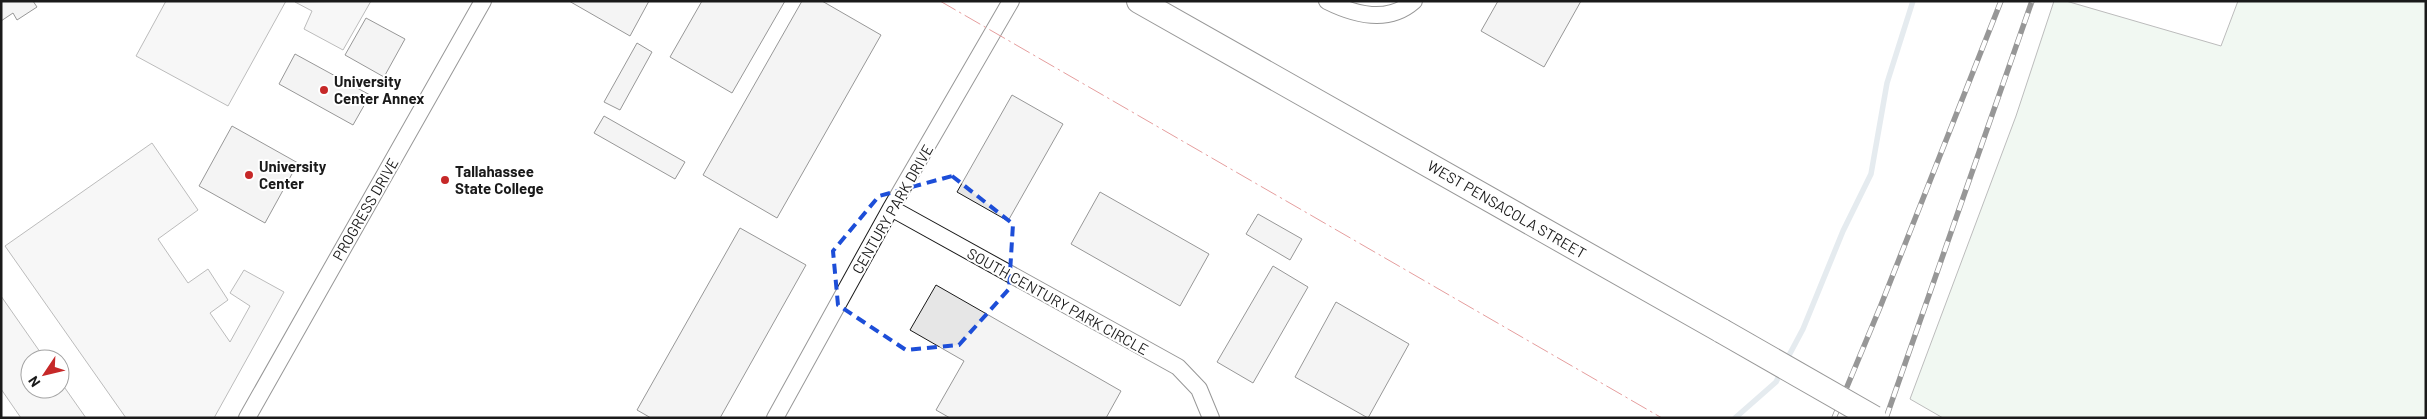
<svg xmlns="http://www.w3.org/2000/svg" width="2427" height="419" viewBox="0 0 2427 419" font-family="Barlow,sans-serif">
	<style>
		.green { fill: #e0efe3; stroke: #6a6a6a }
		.parking { fill: #ededed; stroke: #6a6a6a }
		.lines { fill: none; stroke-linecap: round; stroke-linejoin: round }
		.stream { stroke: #c6d2dc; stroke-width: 5.5 }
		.building { fill: #e6e6e6; stroke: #1a1a1a }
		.street-casing { stroke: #1a1a1a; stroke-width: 18 }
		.secondary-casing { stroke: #1a1a1a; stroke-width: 26 }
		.street { stroke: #fff; stroke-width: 16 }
		.secondary { stroke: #fff; stroke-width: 24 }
		.rail-casing { stroke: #1a1a1a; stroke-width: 5.5 }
		.rail { stroke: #fff; stroke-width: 4; stroke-dasharray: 11; stroke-linecap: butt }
		.secondary-bridge-casing { stroke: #1a1a1a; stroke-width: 26; stroke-linecap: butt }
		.secondary-bridge { stroke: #fff; stroke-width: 24 }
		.power { stroke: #c62828; stroke-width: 1; stroke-dasharray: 18 4 2.5 4; stroke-linecap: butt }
		.marked { fill: none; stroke: #1d4ed8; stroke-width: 4; stroke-dasharray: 10 6; stroke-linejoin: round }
		.poi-dot { fill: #c62828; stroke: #fff; stroke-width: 2 }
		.labels { text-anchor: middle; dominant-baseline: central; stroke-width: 4; stroke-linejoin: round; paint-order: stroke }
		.poi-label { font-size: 15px; font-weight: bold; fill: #1a1a1a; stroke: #fff; text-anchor: start }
		.street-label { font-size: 15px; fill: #1a1a1a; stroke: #fff }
	</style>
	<rect width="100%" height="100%" fill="#fff"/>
	<path class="green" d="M 2054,1 L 2066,1 L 2221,46 L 2238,1 L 2426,1 L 2426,418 L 1943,418 L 1910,399 L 2016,116 Z"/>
	<path class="parking" d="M 166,1 L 286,1 L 228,106 L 136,56 Z
		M 371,1 L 343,50 L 304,29 L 312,11 L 295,2 Z
		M 152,143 L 198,210 L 158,239 L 188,283 L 208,269 L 228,300 L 210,313 L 230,342 L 250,306 L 230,293 L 244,270 L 284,292 L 214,418 L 126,418 L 5,246 Z
		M 1,296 L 45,359 L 30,359 L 30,389 L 60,389 L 60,381 L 86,418 L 21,418 L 1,389 Z"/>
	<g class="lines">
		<path class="stream" d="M 1786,361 L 1803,329 L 1843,231 L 1871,174 L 1887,83 L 1913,1
			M 1735,418 L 1776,382 L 1781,372"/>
	</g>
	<path class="building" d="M 1,1 L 33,1 L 37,7 L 17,20 L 13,13 L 1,21 Z
		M 569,1 L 649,1 L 630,36 Z
		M 702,1 L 785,1 L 732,93 L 670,57 Z
		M 802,1 L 822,1 L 881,35 L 777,218 L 703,175 Z
		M 1498,1 L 1581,1 L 1544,67 L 1481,31 Z
		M 366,18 L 405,39 L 384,77 L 345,55 Z
		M 637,43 L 652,52 L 620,110 L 604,102 Z
		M 295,54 L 370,95 L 353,125 L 279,84 Z
		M 1012,95 L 1063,124 L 1008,221 L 957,192 Z
		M 604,116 L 685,162 L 675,179 L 594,133 Z
		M 232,126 L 298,163 L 265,223 L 199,186 Z
		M 1100,192 L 1209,254 L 1180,306 L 1071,244 Z
		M 1258,214 L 1302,239 L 1290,260 L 1246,234 Z
		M 740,228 L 806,265 L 720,418 L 651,418 L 637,410 Z
		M 1273,266 L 1308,287 L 1253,383 L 1217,362 Z
		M 936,285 L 1121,391 L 1106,418 L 950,418 L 936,410 L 964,361 L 910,330 Z
		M 1336,302 L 1409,344 L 1368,418 L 1295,377 Z"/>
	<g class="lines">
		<defs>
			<path id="street" d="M 1327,1 C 1355,15 1388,24 1414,1
				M 891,208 L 1178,367 L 1199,389 L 1211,418
				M 247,418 L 483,1
				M 775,418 L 891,208 L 1011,1"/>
			<path id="secondary" d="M 1139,1 L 1722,331"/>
		</defs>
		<use href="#street" class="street-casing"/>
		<use href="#secondary" class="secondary-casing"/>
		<use href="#street" class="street"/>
		<use href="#secondary" class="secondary"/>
		<defs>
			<path id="rail" d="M 1834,418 L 1881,305 L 2001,1
				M 1886,418 L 2032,1"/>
		</defs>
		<use href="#rail" class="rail-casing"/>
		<use href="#rail" class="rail"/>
		<defs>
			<path id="secondary-bridge" d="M 1722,331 L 1874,418"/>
		</defs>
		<use href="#secondary-bridge" class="secondary-bridge-casing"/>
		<use href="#secondary-bridge" class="secondary-bridge"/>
		<path class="power" d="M 940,1 L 1662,418"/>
	</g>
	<path d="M0 0H2427V419H0ZM 952,176 L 1013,224 L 1009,289 L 959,345 L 906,350 L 838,305 L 833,251 L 879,196 Z" fill="#fff" fill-opacity=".55" fill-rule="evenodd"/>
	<path class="marked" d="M 952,176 L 1013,224 L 1009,289 L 959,345 L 906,350 L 838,305 L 833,251 L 879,196 Z"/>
	<g class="poi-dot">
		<circle cx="324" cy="90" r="5"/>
		<circle cx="249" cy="175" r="5"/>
		<circle cx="445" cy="180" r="5"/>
	</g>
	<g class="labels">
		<g class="poi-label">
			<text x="334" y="81">University<tspan x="334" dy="17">Center Annex</tspan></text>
			<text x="259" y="166">University<tspan x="259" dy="17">Center</tspan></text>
			<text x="455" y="171">Tallahassee<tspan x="455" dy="17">State College</tspan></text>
		</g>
		<g class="street-label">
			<text transform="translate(365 209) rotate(-60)">PROGRESS DRIVE</text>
			<text transform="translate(892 209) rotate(-60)">CENTURY PARK DRIVE</text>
			<text transform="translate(1507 209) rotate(30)">WEST PENSACOLA STREET</text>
			<text transform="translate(1058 301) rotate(29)">SOUTH CENTURY PARK CIRCLE</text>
		</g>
	</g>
	<rect width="2427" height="419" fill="none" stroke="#1a1a1a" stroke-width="5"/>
	<g transform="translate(45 374) rotate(235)"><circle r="24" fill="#ffffff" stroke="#a3a3a3"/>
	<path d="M0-4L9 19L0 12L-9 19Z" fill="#c62828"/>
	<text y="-8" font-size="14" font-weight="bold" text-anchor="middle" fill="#1a1a1a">N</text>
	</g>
</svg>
